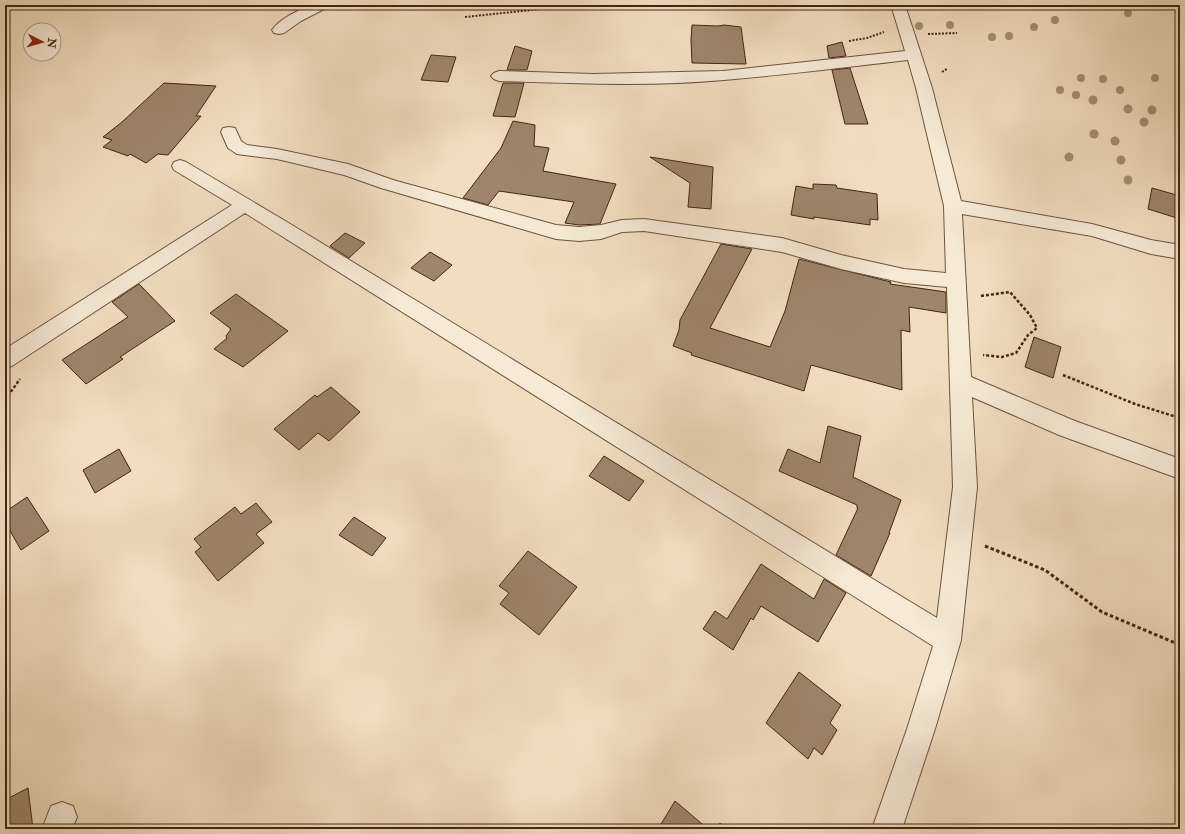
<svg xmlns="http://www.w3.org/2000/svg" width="1185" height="834" viewBox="0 0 1185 834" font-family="'IM FELL Double Pica',serif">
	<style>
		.building { fill: #9d866c; stroke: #412612 }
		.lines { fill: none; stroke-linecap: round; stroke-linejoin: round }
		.minor-casing { stroke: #6d543e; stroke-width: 2 }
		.path-far2 { stroke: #412612; stroke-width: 2; stroke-dasharray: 2 1.5; stroke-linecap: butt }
		.path-far1 { stroke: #412612; stroke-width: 2.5; stroke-dasharray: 3 2; stroke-linecap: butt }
		.path { stroke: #412612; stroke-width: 3; stroke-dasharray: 3.5 2.5; stroke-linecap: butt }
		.minor { fill: #f6ead6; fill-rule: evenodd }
		.tree { fill: #a58e74 }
	</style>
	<rect width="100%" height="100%" fill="#f1dec0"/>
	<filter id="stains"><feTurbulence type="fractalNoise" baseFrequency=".005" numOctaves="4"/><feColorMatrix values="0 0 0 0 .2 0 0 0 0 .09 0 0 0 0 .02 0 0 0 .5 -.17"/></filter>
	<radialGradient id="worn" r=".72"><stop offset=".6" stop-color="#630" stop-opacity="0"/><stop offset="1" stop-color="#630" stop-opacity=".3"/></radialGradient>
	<path class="building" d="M 692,25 L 718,26 L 724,25 L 741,27 L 746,64 L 692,63 L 691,40 Z
		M 842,42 L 846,56 L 829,58 L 827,46 Z
		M 515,46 L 532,51 L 527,70 L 507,70 Z
		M 431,55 L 456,57 L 448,82 L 421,80 Z
		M 850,68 L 868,124 L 845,124 L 832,70 Z
		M 164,83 L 216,86 L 196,116 L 201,116 L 168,155 L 158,154 L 146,163 L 130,154 L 128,156 L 103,147 L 112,140 L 103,137 L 122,122 Z
		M 503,83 L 524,83 L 515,117 L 493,116 Z
		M 513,121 L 535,125 L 534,146 L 549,148 L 543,171 L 616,184 L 600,224 L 579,225 L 565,223 L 574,202 L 499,191 L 488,205 L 463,198 L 501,148 Z
		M 650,157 L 713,167 L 711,209 L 688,207 L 690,183 Z
		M 813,184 L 836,185 L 837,188 L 877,194 L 878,220 L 870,219 L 870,225 L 814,217 L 814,219 L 791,215 L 796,186 L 813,189 Z
		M 1152,188 L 1180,196 L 1180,219 L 1148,209 Z
		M 345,233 L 365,243 L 349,258 L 330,246 Z
		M 721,244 L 752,249 L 710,328 L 770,347 L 785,311 L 799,259 L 891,282 L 890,284 L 946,292 L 946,313 L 909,307 L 910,332 L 901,330 L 902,390 L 811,365 L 804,391 L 691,355 L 692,353 L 673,346 L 679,330 L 680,320 Z
		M 430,252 L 452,265 L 434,281 L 411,268 Z
		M 139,284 L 175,321 L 120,357 L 123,359 L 86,384 L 62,360 L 128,317 L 112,302 Z
		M 236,294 L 288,331 L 243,367 L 214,349 L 227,338 L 226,336 L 231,329 L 210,313 Z
		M 1034,337 L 1061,347 L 1053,378 L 1025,367 Z
		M 331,387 L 360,412 L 329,441 L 318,433 L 299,450 L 274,429 L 315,395 L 317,397 Z
		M 828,426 L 861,436 L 853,477 L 901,500 L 889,533 L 890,533 L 871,576 L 836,555 L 858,508 L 857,508 L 857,505 L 779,471 L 788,449 L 820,463 Z
		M 119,449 L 131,471 L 95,493 L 83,470 Z
		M 604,456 L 644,481 L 629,501 L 589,476 Z
		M 27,497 L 49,531 L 21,550 L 5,522 L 5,512 Z
		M 256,503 L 272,522 L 256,534 L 264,543 L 218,581 L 195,552 L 201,547 L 194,539 L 235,507 L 241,514 Z
		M 354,517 L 386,538 L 372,556 L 339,535 Z
		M 528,551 L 577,587 L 539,635 L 500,604 L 509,593 L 499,586 Z
		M 761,564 L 814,599 L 824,579 L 846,593 L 818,642 L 761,606 L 753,620 L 751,618 L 733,650 L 703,629 L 715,611 L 727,619 Z
		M 799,672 L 841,705 L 830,723 L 837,730 L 822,755 L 814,748 L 808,759 L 766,723 Z
		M 28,788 L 33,829 L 5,829 L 5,800 Z
		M 675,801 L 708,829 L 658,829 Z"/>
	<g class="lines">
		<defs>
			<path id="minor" d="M 310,5 L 328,5 L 326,8 L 301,21 L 284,33 L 279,34 L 274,33 L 272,30 C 280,18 298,11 310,5 Z
				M 891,5 L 905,5 L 932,88 L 961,201 L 1092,224 L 1151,240 L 1180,245 L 1180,259 L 1151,254 L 1092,236 L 962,214 L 971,377 L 1075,421 L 1180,459 L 1180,479 L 1059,435 L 972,397 L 977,487 L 961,640 L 935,729 L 902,829 L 872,829 L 907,729 L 933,646 L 245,213 L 12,366 L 5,368 L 5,349 L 232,205 L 174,170 L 172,166 L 174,162 L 180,160 L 186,162 L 287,222 L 937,618 L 953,487 L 947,287 L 904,283 L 841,269 L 782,252 L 644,231 L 622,232 L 601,239 L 579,241 L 556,239 L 381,188 L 344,175 L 277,159 L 237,154 L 228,148 L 221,132 L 223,128 L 229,127 L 235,128 L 241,141 L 247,145 L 277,149 L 348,164 L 393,180 L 556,225 L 579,227 L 601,225 L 622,220 L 644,219 L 782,238 L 841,255 L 904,269 L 946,273 L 944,206 L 916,88 L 908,60 C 846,67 785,75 724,80 C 649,87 574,83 499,81 L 494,79 L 491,76 L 494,73 L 499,71 L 593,74 L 723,71 L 905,51 Z
				M 62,802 L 73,806 L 77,817 L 72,829 L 42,829 L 51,806 Z"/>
		</defs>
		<use href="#minor" class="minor-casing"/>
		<path class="path-far2" d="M 465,17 L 579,5
			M 928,34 L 957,33
			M 849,41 L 867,38 L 884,32
			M 942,72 L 947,69"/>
		<path class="path-far1" d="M 981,296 L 1010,292 L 1030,315 L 1037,328 L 1028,335 L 1016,353 L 1002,357 L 983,355
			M 1063,375 L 1135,404 L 1180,418
			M 5,400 L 20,379"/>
		<path class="path" d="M 985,546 L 1045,570 L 1102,612 L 1180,645
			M 719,824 L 726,829"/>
		<use href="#minor" class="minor"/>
	</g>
	<g class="tree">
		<circle cx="1128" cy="13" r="4"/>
		<circle cx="1055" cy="20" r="4"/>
		<circle cx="950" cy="25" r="4"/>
		<circle cx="919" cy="26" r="4"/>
		<circle cx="1034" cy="27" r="4"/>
		<circle cx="1009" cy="36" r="4"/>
		<circle cx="992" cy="37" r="4"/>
		<circle cx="1081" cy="78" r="4"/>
		<circle cx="1155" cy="78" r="4"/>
		<circle cx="1103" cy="79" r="4"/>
		<circle cx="1060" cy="90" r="4"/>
		<circle cx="1120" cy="90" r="4"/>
		<circle cx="1076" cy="95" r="4"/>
		<circle cx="1093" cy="100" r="4.5"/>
		<circle cx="1128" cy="109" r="4.5"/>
		<circle cx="1152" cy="110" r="4.5"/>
		<circle cx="1144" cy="122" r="4.5"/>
		<circle cx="1094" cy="134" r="4.5"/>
		<circle cx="1115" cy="141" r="4.5"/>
		<circle cx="1069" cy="157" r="4.5"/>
		<circle cx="1121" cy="160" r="4.5"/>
		<circle cx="1128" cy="180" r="4.5"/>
	</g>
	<rect width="1185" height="834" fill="none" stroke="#f1dec0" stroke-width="20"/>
	<rect x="6" y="6" width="1173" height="822" fill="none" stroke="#412612" stroke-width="2"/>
	<rect x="10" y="10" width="1165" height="814" fill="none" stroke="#412612"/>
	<g transform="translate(42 42) rotate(96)"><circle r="19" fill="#f6ead6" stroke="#ae9c88"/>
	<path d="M0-3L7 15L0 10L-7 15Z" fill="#8f2418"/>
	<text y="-6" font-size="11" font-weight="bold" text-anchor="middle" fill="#412612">N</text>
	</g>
	<rect width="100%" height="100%" filter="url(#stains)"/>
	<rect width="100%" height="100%" fill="url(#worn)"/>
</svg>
